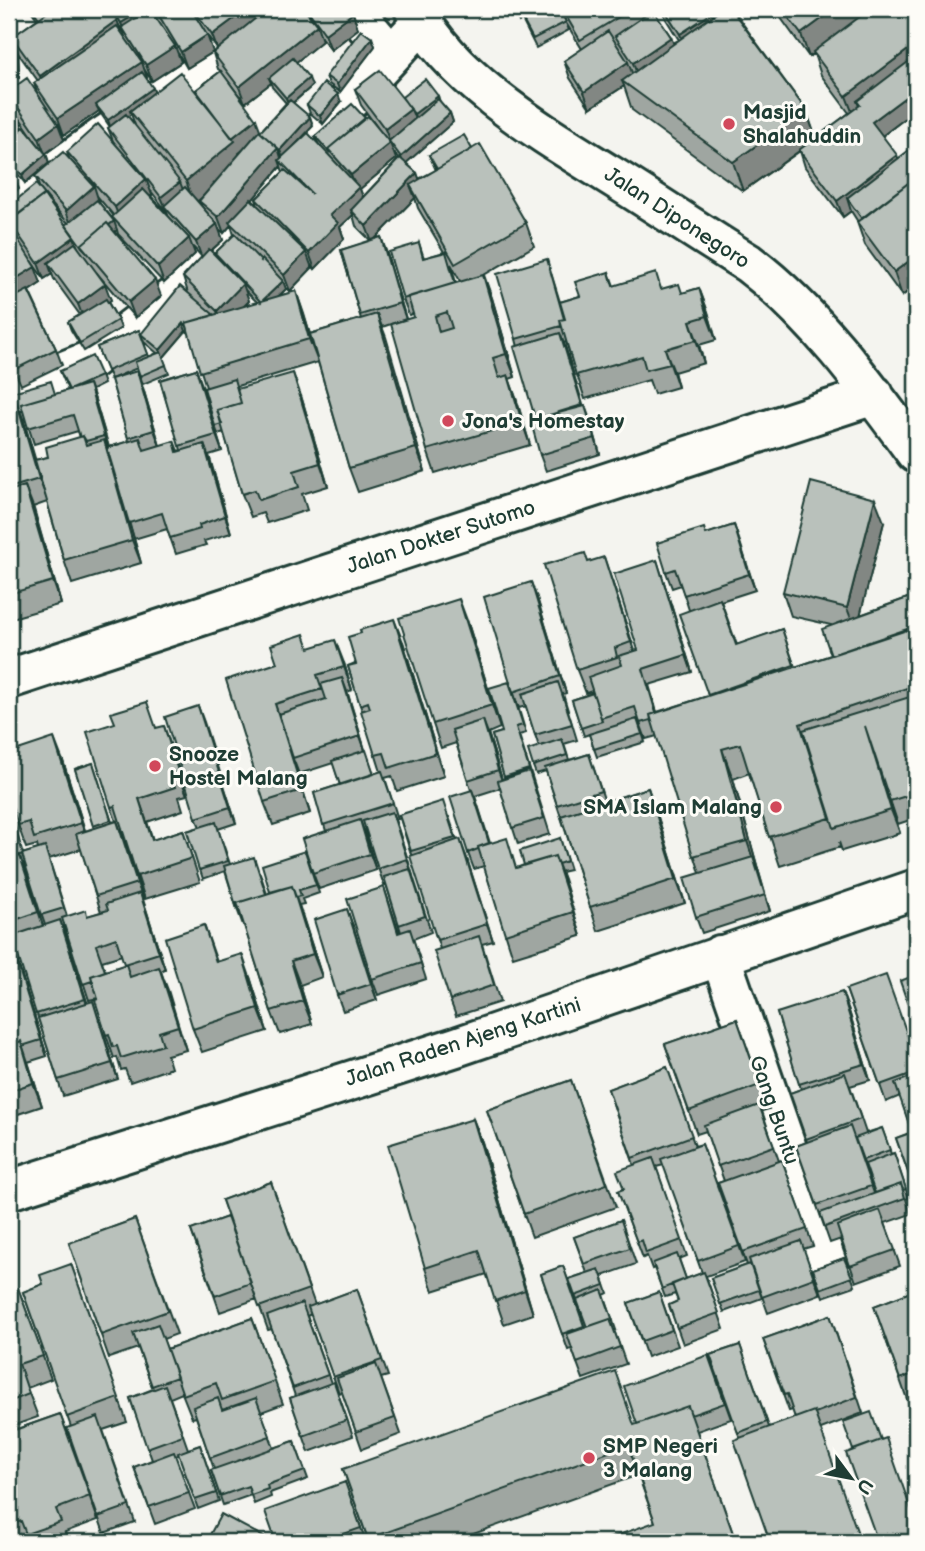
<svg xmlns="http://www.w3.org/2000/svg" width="925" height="1551" viewBox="0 0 925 1551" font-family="'Balsamiq Sans',sans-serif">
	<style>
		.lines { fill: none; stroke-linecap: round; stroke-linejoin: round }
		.minor-casing { stroke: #1f3d34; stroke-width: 44 }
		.minor { stroke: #fdfcf7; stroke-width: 38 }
		.wall { fill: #9fa6a1; stroke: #1f3d34; stroke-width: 2; fill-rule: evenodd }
		.shaded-wall { fill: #828783; stroke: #1f3d34; stroke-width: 2 }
		.building { fill: #b9c1bb; stroke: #1f3d34; stroke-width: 2; fill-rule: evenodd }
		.poi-dot { fill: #d1495b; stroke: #fdfcf7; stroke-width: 2.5 }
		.labels { text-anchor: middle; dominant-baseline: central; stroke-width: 6; stroke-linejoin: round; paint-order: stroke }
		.poi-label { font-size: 21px; font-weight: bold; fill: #1f3d34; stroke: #fdfcf7; text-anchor: start }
		.street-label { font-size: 21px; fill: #1f3d34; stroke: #fdfcf7 }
	</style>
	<rect width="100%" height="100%" fill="#f4f4ef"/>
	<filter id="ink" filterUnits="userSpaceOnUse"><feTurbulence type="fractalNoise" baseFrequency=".0143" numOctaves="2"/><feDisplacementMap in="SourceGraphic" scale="14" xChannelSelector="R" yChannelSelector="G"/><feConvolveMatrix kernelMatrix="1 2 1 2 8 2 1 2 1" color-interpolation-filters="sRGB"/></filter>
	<g filter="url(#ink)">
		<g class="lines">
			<defs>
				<path id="minor" d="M 352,9 L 391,55
					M 414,9 C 455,82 539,131 608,174 C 655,203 701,234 748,263 C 815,314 867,386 916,453
					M 9,204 L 104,136 L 255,35 L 290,9
					M 9,393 L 89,361 L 180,292 L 282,174 L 422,22
					M 9,679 L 874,395
					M 720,955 L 827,1264
					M 9,1190 L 456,1047 L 916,889"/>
			</defs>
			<use href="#minor" class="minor-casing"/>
			<use href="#minor" class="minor"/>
		</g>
		<path class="wall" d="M 30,9 L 144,9 L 145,12 L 151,9 L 191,9 L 194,13 L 192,9 L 349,9 L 353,13 L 358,29 L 331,50 L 320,36 L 322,41 L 296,62 L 312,86 L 293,103 L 310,117 L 313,126 L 295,144 L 318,143 L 315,136 L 365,118 L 377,127 L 361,105 L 355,89 L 402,98 L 438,96 L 439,101 L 450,113 L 453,122 L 406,163 L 417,173 L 419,179 L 436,170 L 429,155 L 472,149 L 526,223 L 534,246 L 484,275 L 492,298 L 515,377 L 509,379 L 516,398 L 530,445 L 435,473 L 427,450 L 414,317 L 413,314 L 409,315 L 403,299 L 419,243 L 424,258 L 444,252 L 418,208 L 415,198 L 374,240 L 381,237 L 387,254 L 406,319 L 382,327 L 425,471 L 358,492 L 349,468 L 318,362 L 237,386 L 238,389 L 301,396 L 328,486 L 302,494 L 307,510 L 267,523 L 263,513 L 251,517 L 242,494 L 224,432 L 218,434 L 215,426 L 206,387 L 189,333 L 186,331 L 163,358 L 169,373 L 143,384 L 137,368 L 111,379 L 143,388 L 160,446 L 174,441 L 178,451 L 181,450 L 160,380 L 196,369 L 222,451 L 209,455 L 231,533 L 204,541 L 206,545 L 176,554 L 167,529 L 134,539 L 131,528 L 141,563 L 72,584 L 64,560 L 47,502 L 33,507 L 61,604 L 9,619 L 9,393 L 56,394 L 68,390 L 60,371 L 101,376 L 104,384 L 92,390 L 109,447 L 129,441 L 111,379 L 97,347 L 139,330 L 149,357 L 157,353 L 144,342 L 141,334 L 188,293 L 183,277 L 202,257 L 193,247 L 195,254 L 164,283 L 118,234 L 117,230 L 114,231 L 161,296 L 135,318 L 96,272 L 111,300 L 108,302 L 118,320 L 121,328 L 84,351 L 71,330 L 68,322 L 80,315 L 54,279 L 52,274 L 44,279 L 31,261 L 41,283 L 29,291 L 56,349 L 62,365 L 21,385 L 9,358 L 9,287 L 10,286 L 9,283 L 9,225 L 11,230 L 9,224 L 9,206 L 40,189 L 35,176 L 69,158 L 67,152 L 113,141 L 108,128 L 110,127 L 99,111 L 64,135 L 61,131 L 64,140 L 46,153 L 49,163 L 25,183 L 9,164 L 9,140 L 39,146 L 13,108 L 9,96 L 9,91 L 37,93 L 34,83 L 38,81 L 18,53 L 19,78 L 9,79 L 9,30 L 12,30 L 14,36 L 37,19 ZM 118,24 L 124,33 L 126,40 L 121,33 ZM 207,35 L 217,49 L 213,53 L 218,69 L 221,71 L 196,90 L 197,94 L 154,92 L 146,79 L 147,78 L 144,69 L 152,81 L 181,62 L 178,53 L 187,68 L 213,52 ZM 222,73 L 245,103 L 271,83 L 272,87 L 286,103 L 260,132 ZM 131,114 L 135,125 L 128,116 ZM 394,153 L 399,159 L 363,197 L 360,189 L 396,159 ZM 281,166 L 283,172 L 256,199 L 258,206 L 252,200 ZM 151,191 L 167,212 L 168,215 L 151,196 L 152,195 ZM 97,196 L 114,216 L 113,219 L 99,203 ZM 50,202 L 68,223 L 66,225 L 50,204 ZM 353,215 L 356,226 L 371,241 L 341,250 L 361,319 L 310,334 L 296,291 L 279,296 L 286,289 L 285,287 L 290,291 L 312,268 L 311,265 L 315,269 L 344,239 L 340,227 ZM 231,225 L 234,235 L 215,253 L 217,257 L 211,251 L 223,240 L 219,229 L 224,233 ZM 451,264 L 460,281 L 456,283 ZM 245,290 L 257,302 L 244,306 L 249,301 ZM 26,419 L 34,444 L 78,431 L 80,437 L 48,457 L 35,460 L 23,420 Z
			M 513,9 L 559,9 L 565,21 L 561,9 L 732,9 L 806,110 L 816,138 L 849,113 L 821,75 L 814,54 L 809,57 L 781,18 L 777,9 L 916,9 L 916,110 L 882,136 L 898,159 L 916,145 L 916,285 L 902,296 L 865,245 L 857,222 L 858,222 L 851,211 L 843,217 L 805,167 L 800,151 L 743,191 L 632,110 L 624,86 L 590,108 L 570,78 L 564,61 L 582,49 L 566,23 L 569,30 L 536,48 L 522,20 L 519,22 ZM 663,11 L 666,19 L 679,40 L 673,43 L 671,37 L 656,15 Z
			M 744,9 L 757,9 L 747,14 Z
			M 372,38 L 375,46 L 340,92 L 329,84 L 326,76 Z
			M 341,102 L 323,124 L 310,113 L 307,105 Z
			M 609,272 L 614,286 L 662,289 L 683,293 L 699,288 L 708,312 L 716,340 L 699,345 L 704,363 L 674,372 L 678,387 L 654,394 L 649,380 L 585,399 L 566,342 L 564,343 L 583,407 L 591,422 L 600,454 L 546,471 L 540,455 L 536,421 L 516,339 L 552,276 L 560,302 L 580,296 Z
			M 884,522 L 860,615 L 916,595 L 916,818 L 898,824 L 884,782 L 900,833 L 842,851 L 839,842 L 840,847 L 780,866 L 749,773 L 733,779 L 758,869 L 770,911 L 702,933 L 696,917 L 700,873 L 657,736 L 646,739 L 640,723 L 639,723 L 645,742 L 597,757 L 589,734 L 584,736 L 572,700 L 593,693 L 592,691 L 586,693 L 577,670 L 588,562 L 612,581 L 635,651 L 638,650 L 662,576 L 692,672 L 649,685 L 657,712 L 708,696 L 689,610 L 681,585 L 672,588 L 666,572 L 707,534 L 734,525 L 755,590 L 721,601 L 737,645 L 782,629 L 795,667 L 831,655 L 831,625 L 791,616 L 783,592 Z
			M 537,598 L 566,693 L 563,694 L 577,740 L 564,744 L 569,760 L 589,754 L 605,802 L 648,788 L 656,811 L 685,903 L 598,931 L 546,771 L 536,774 L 533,766 L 539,747 L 526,706 L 519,708 L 513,692 Z
			M 468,623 L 500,728 L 488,733 L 502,780 L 505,779 L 492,735 L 502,732 L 513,690 L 526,733 L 519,735 L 550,834 L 518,844 L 500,788 L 475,796 L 490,843 L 517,868 L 524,865 L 560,838 L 570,870 L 561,872 L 581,936 L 513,957 L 484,866 L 474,869 L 468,853 L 471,790 L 456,743 L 441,748 L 433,724 Z
			M 403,642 L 444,776 L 397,791 L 392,776 L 385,778 L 398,819 L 395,820 L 431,932 L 413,939 L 426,979 L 378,995 L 372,979 L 384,887 L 399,932 L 401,932 L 386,884 L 384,885 L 365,830 L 363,830 L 376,870 L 319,889 L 313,873 L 319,893 L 302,899 L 304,904 L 299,905 L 322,977 L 300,985 L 312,1024 L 280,1034 L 271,1011 L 244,925 L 243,925 L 237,909 L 225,871 L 203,879 L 187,831 L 200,827 L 196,818 L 198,706 L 236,823 L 218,829 L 230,864 L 260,873 L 267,894 L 270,892 L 305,851 L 326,831 L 314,793 L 340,785 L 333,763 L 299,774 L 294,761 L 310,813 L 273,825 L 264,802 L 277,663 L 310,648 L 344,663 L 352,690 L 347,692 L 365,750 L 374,774 L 381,772 L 348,666 Z
			M 157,728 L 172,749 L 187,795 L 179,797 L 183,810 L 147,822 L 153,840 L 183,830 L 200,882 L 145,899 L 122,829 L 121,830 L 165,969 L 161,971 L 186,1050 L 167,1055 L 171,1068 L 130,1082 L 125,1069 L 121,1070 L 117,1057 L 114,1058 L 106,1035 L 98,998 L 89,1000 L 65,926 L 63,926 L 87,1002 L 98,1017 L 118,1079 L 63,1096 L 13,939 L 10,940 L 47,1056 L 28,1062 L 42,1106 L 9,1117 L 9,1046 L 10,1045 L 9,1041 L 9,828 L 23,854 L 38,849 L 37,845 L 26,848 L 18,825 L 63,761 L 85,831 L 94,828 L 75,769 L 93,763 L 112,822 L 116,821 L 111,807 ZM 81,849 L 101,912 L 88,916 L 67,916 L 49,859 ZM 23,863 L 24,863 L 45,925 L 43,926 ZM 122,955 L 125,965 L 105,971 L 102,961 Z
			M 399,815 L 449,817 L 457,840 L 466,856 L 493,941 L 482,944 L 500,1002 L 456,1016 L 450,1000 L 440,949 Z
			M 204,925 L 217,962 L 250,977 L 267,1031 L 202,1052 L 193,1029 Z
			M 353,926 L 377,1000 L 343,1011 L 337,995 Z
			M 846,989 L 916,1059 L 916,1195 L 896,1138 L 912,1132 L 900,1096 L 886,1102 Z
			M 848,1008 L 870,1080 L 850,1086 L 866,1133 L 882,1128 L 891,1154 L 894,1153 L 909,1198 L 906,1199 L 911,1214 L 885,1223 L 900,1266 L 856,1282 L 841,1239 L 830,1243 L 796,1146 L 807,1142 L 790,1093 L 801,1089 L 777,1013 ZM 854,1139 L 855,1139 L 875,1193 L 874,1193 Z
			M 737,1019 L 769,1109 L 762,1111 L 779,1161 L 782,1160 L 813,1246 L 803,1249 L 820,1294 L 768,1313 L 752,1268 L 751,1268 L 762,1298 L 724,1312 L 711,1278 L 747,1265 L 718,1183 L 724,1181 L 706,1131 L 697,1134 L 665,1044 Z
			M 667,1067 L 695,1146 L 702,1144 L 745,1262 L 706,1276 L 724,1329 L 683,1344 L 669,1305 L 678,1301 L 675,1294 L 665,1297 L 654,1268 L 652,1269 L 647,1256 L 643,1258 L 618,1191 L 623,1189 L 634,1165 L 608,1089 ZM 664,1165 L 702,1273 L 686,1279 L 679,1259 L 687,1256 L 656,1167 Z
			M 571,1080 L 616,1207 L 532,1237 L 487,1110 Z
			M 473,1119 L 482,1142 L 533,1314 L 504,1324 L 487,1274 L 433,1291 L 425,1268 Z
			M 271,1182 L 315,1305 L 357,1289 L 388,1376 L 381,1378 L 401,1434 L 362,1449 L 342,1392 L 339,1393 L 311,1314 L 307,1316 L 331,1383 L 334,1382 L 353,1436 L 309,1452 L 290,1398 L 295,1396 L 272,1329 L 268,1330 L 222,1200 Z
			M 227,1217 L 257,1299 L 220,1312 L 191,1230 Z
			M 135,1219 L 177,1334 L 163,1339 L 167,1349 L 252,1318 L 283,1404 L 261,1412 L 274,1448 L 294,1441 L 308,1479 L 270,1493 L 271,1497 L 254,1504 L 251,1495 L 223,1505 L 211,1470 L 214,1469 L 196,1417 L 192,1418 L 182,1393 L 170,1398 L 188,1449 L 200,1445 L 219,1501 L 198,1509 L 179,1455 L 175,1456 L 195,1509 L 155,1524 L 134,1467 L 152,1460 L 130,1398 L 153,1389 L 138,1348 L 109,1358 L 69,1243 Z
			M 621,1220 L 636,1264 L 602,1276 L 608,1293 L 604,1295 L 616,1330 L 614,1330 L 626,1364 L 583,1379 L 572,1349 L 568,1350 L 541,1274 L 563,1266 L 585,1328 L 587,1327 L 569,1279 L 587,1273 L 574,1237 Z
			M 844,1258 L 855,1286 L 823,1297 L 813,1269 Z
			M 71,1264 L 127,1422 L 103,1430 L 135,1522 L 104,1533 L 67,1428 L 71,1427 L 23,1292 L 43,1284 Z
			M 9,1281 L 12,1290 L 18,1288 L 51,1379 L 27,1388 L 38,1417 L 15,1425 L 17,1429 L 60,1414 L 98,1520 L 65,1532 L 68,1542 L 9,1542 Z
			M 916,1290 L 916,1417 L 911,1401 L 908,1402 L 874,1306 Z
			M 659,1292 L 678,1346 L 647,1357 L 628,1303 Z
			M 830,1315 L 863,1413 L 821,1429 L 740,1438 L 710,1355 L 740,1345 L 769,1427 L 795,1418 L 793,1410 L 789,1411 L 763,1339 Z
			M 708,1355 L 731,1419 L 697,1431 L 736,1542 L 655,1522 L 638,1475 L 451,1542 L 369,1542 L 343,1469 L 635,1425 L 637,1424 Z
			M 881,1440 L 916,1524 L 916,1542 L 878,1542 L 853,1450 Z
			M 345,1482 L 366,1542 L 276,1542 Z"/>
		<path class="shaded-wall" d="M 9,9 L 17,9 L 18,10 L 9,18 Z
			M 144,9 L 150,25 L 125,33 L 121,23 Z
			M 247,9 L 275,9 L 218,51 L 212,35 Z
			M 718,9 L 732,9 L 735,17 L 686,50 L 680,34 Z
			M 835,9 L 875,9 L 809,57 L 801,34 Z
			M 353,13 L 358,29 L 331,50 L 325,34 Z
			M 117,20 L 123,37 L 46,92 L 40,76 Z
			M 317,25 L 322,41 L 272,82 L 269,78 L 271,83 L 245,103 L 239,87 Z
			M 12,30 L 17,44 L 12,37 L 18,53 L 19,78 L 13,62 Z
			M 207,35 L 213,52 L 187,68 L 181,52 Z
			M 671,37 L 677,53 L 639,80 L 633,63 Z
			M 372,38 L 375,46 L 340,92 L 337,84 Z
			M 916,44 L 916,73 L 857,101 L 862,114 L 855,119 L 846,96 Z
			M 175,46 L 181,62 L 152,81 L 146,65 Z
			M 142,62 L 147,78 L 100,110 L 96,105 L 99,111 L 64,135 L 58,118 Z
			M 628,62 L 634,78 L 622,81 L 624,86 L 590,108 L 584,92 Z
			M 309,78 L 312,86 L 289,106 L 286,98 Z
			M 153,88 L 156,97 L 130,111 L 131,114 L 111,129 L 108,120 Z
			M 916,89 L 916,110 L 878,139 L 872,122 Z
			M 338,94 L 341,102 L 323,124 L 320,116 Z
			M 438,96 L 441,105 L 417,122 L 414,114 Z
			M 411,109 L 417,125 L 391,145 L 385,129 Z
			M 806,110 L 816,139 L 743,191 L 733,162 Z
			M 450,113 L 453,122 L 404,165 L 401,157 Z
			M 310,117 L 313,126 L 283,158 L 280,150 Z
			M 19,118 L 22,126 L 9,135 L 9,124 Z
			M 256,119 L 262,135 L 239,153 L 243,164 L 194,204 L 186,181 L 232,138 Z
			M 58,124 L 64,140 L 45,154 L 39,138 Z
			M 390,143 L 396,159 L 360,189 L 365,203 L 351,210 L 353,215 L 340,227 L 344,239 L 315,269 L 309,253 L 330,215 L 356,190 L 351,175 Z
			M 278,148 L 283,164 L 279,160 L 281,166 L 232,224 L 229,222 L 231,225 L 224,233 L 218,217 Z
			M 46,154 L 49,163 L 25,183 L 22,175 Z
			M 897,155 L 903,171 L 847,198 L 851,211 L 843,217 L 837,201 Z
			M 417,173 L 423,189 L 410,185 L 415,198 L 372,242 L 366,226 Z
			M 146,179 L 152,195 L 121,223 L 115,207 Z
			M 16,181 L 19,189 L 9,197 L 9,186 Z
			M 180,182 L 186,198 L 165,206 L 161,197 Z
			M 94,186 L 99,202 L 72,227 L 66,211 Z
			M 114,221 L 117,230 L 88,253 L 82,247 Z
			M 217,224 L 223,240 L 202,258 L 196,242 Z
			M 74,237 L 80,253 L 48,263 L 52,274 L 44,279 L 38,263 Z
			M 381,237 L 387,254 L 406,319 L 400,303 Z
			M 189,238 L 195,254 L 164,283 L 158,267 Z
			M 306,252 L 312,268 L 290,291 L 284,275 Z
			M 916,256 L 916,272 L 914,269 L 916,275 L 916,285 L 902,296 L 894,272 Z
			M 35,267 L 41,283 L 18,298 L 12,281 Z
			M 483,275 L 492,298 L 515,377 L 506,354 Z
			M 155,280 L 161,296 L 135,318 L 129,302 Z
			M 283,281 L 286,289 L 264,310 L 261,302 Z
			M 105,284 L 111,300 L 84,320 L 78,304 Z
			M 243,284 L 249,301 L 223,327 L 217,311 Z
			M 699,288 L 708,312 L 716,340 L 707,316 Z
			M 296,291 L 304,314 L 318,362 L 309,339 Z
			M 377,314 L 386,337 L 425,471 L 416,448 Z
			M 690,321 L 699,345 L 704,363 L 696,340 Z
			M 183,323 L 186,331 L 163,358 L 160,350 Z
			M 560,333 L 566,349 L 588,421 L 582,405 Z
			M 665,349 L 674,372 L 678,387 L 670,364 Z
			M 196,369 L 202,385 L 222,451 L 216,435 Z
			M 137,371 L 143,388 L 160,446 L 154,430 Z
			M 293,373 L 301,396 L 328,486 L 320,463 Z
			M 508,375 L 516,398 L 530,445 L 522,422 Z
			M 89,384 L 95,400 L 110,452 L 104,436 Z
			M 15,397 L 24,421 L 48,502 L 39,479 Z
			M 585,406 L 591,422 L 600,454 Z
			M 104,440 L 112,463 L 141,563 L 132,540 Z
			M 204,444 L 210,460 L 231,533 L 225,516 Z
			M 25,486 L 34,509 L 61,604 L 53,581 Z
			M 875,499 L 884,522 L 856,632 L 847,608 Z
			M 734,525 L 740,542 L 755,590 L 749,574 Z
			M 604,557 L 612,581 L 639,665 L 631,642 Z
			M 657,560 L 692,672 L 686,655 Z
			M 531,582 L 537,598 L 566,693 L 560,676 Z
			M 459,599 L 468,623 L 500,728 L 492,705 Z
			M 394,619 L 403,642 L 444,776 L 436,753 Z
			M 335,640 L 344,663 L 352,690 L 344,667 Z
			M 342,678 L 348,694 L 366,753 L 360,736 Z
			M 275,704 L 283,727 L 310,813 L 302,790 Z
			M 198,706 L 204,722 L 236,823 L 230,807 Z
			M 483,720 L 489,736 L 504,786 L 498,770 Z
			M 164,726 L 172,749 L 187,795 L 178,771 Z
			M 865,726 L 873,749 L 900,833 L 891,810 Z
			M 54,738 L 63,761 L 90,846 L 81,823 Z
			M 722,749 L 733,779 L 758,869 L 770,911 L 747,841 Z
			M 648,788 L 656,811 L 685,903 L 676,879 Z
			M 472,790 L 478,806 L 495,862 L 489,845 Z
			M 139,799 L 147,822 L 160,863 L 152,840 Z
			M 392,812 L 398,828 L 413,876 L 407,859 Z
			M 360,820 L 366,836 L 376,870 L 370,854 Z
			M 117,821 L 123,837 L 143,899 L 137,883 Z
			M 460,839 L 466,856 L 493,941 L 487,924 Z
			M 555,856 L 564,879 L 581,936 L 573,912 Z
			M 292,886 L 300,909 L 322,977 L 313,954 Z
			M 140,893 L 146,909 L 165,969 L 159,953 Z
			M 347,909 L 353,926 L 377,1000 L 371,984 Z
			M 60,920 L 66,937 L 91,1015 L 85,999 Z
			M 9,937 L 15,953 L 47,1056 L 41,1040 Z
			M 242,954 L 250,977 L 267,1031 L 258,1008 Z
			M 291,961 L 300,985 L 312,1024 L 303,1001 Z
			M 159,967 L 168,990 L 186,1050 L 178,1026 Z
			M 842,992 L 848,1008 L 870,1080 L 864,1064 Z
			M 93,1001 L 98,1017 L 118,1079 L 112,1063 Z
			M 21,1041 L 29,1065 L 42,1106 L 33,1083 Z
			M 473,1119 L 482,1142 L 533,1314 L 525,1290 Z"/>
		<path class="building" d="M 32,9 L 52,9 L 39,18 Z
			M 52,9 L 109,9 L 117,20 L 40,76 L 12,37 Z
			M 113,9 L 144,9 L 121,23 Z
			M 150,9 L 175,46 L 146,65 L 122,27 Z
			M 155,9 L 191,9 L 207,35 L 181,52 Z
			M 193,9 L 247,9 L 212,35 Z
			M 267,9 L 304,9 L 317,25 L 239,87 L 213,53 Z
			M 307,9 L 349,9 L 353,13 L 325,34 Z
			M 514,9 L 526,9 L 516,13 Z
			M 532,9 L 559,9 L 566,22 L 533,39 L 520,15 Z
			M 562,9 L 632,9 L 580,40 Z
			M 664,9 L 718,9 L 680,34 Z
			M 722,9 L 731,9 L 806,110 L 733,162 L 622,81 Z
			M 782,9 L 835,9 L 801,34 Z
			M 870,9 L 916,9 L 916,44 L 846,96 L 813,52 Z
			M 653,10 L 671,37 L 633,63 L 615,36 Z
			M 117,26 L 142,62 L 58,118 L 34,83 Z
			M 9,30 L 12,30 L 13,62 L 9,62 Z
			M 361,30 L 372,38 L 337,84 L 326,76 Z
			M 608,31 L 628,62 L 584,92 L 564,61 Z
			M 916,56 L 916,89 L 872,122 L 897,155 L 837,201 L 799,150 L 860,105 L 857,101 Z
			M 293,58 L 309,78 L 286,98 L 269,78 Z
			M 380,70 L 411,109 L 385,129 L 355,89 Z
			M 221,71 L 256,119 L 232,138 L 196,90 Z
			M 142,72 L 153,88 L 108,120 L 96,105 Z
			M 180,72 L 235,141 L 186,181 L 130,111 Z
			M 27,78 L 58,124 L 39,138 L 9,94 L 9,91 Z
			M 425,79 L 438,96 L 414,114 L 402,97 Z
			M 324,83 L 338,94 L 320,116 L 307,105 Z
			M 438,99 L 450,113 L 401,157 L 389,141 Z
			M 290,100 L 310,117 L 280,150 L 260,132 Z
			M 9,101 L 19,118 L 9,124 Z
			M 352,104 L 365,118 L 328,149 L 330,153 L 315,136 Z
			M 126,114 L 180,182 L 161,197 L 108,128 Z
			M 368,116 L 390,143 L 351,175 L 328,149 Z
			M 98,124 L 146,179 L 115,207 L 67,152 Z
			M 24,127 L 46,154 L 22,175 L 9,159 L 9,140 Z
			M 259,131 L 278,148 L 218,217 L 199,201 Z
			M 308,133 L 359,187 L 330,215 L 338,223 L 309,253 L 256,199 L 285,170 L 312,194 L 279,160 Z
			M 464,135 L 472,149 L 437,169 L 429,155 Z
			M 480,144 L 526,223 L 455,264 L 410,185 Z
			M 916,145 L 916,177 L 862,219 L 847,198 Z
			M 63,152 L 94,186 L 66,211 L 35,176 Z
			M 400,158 L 417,173 L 366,226 L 351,210 Z
			M 9,170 L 16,181 L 9,186 Z
			M 916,177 L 916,256 L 894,272 L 857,222 Z
			M 36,184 L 49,200 L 48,201 L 44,195 L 10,221 L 9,206 Z
			M 185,187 L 217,224 L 196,242 L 164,206 Z
			M 143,189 L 189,238 L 158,267 L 112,217 Z
			M 44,195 L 74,237 L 38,263 L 9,221 Z
			M 251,199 L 306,252 L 284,275 L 229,222 Z
			M 97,200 L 114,221 L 109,225 L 107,223 L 81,245 L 82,247 L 66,225 Z
			M 107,223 L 155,280 L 129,302 L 81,245 Z
			M 9,225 L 35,267 L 12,281 L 9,276 Z
			M 235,234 L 261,261 L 262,259 L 283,281 L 261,302 L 215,253 Z
			M 381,237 L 400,303 L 360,315 L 341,250 Z
			M 75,243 L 105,284 L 78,304 L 48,263 Z
			M 419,243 L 423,258 L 446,252 L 455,283 L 403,299 L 389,252 Z
			M 209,249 L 243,284 L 217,311 L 183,277 Z
			M 547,259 L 564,319 L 560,320 L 561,326 L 516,339 L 497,274 Z
			M 609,272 L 613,286 L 656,273 L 661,289 L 679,284 L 682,293 L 699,288 L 707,316 L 690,321 L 696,340 L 665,349 L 670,364 L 646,370 L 642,356 L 576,375 L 560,320 L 565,319 L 560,302 L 580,296 L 575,282 Z
			M 483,275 L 506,354 L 493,358 L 499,378 L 508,375 L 522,422 L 427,450 L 391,324 L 414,317 L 408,297 ZM 447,312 L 452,328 L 439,332 L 435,316 Z
			M 11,286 L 17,296 L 9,300 L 9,287 Z
			M 180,286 L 213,314 L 211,316 L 186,323 L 187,326 L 183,323 L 160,350 L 141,334 Z
			M 28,290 L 56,349 L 16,369 L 9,355 L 9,300 Z
			M 296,291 L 309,339 L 200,372 L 186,323 Z
			M 106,299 L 118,320 L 80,343 L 68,322 Z
			M 377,314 L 416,448 L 349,468 L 310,334 Z
			M 139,330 L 148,354 L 107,371 L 97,347 Z
			M 560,333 L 582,405 L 543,417 L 585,406 L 595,438 L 540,455 L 531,422 L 536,421 L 514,347 Z
			M 161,352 L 166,365 L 140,376 L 135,362 Z
			M 92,356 L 101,376 L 69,390 L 60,371 Z
			M 196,369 L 216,435 L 179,446 L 160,380 Z
			M 137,371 L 154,430 L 128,438 L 111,379 Z
			M 293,373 L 320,463 L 294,471 L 299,487 L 259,500 L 255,490 L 242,494 L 217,410 L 241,403 L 237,389 Z
			M 234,379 L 241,403 L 217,410 L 222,424 L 215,426 L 204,388 Z
			M 51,381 L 55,394 L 21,404 L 23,411 L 20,411 L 15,397 L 9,399 L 9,393 Z
			M 89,384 L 104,436 L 86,441 L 83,436 L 80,437 L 73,415 L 28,428 L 21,404 Z
			M 15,397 L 39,479 L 9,488 L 9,399 Z
			M 83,436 L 86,445 L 104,440 L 132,540 L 64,560 L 35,460 L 48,457 L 46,447 Z
			M 140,438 L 144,450 L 174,441 L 177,452 L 204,444 L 225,516 L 199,525 L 200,529 L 170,538 L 162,513 L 129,523 L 107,448 Z
			M 811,482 L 875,499 L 847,608 L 783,592 Z
			M 25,486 L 53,581 L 9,594 L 9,491 Z
			M 734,525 L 749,574 L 684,595 L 675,569 L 666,572 L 657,543 L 704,528 L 706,534 Z
			M 585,553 L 588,562 L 604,557 L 631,642 L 615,648 L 617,657 L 577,670 L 544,565 Z
			M 657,560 L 686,655 L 643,669 L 656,713 L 650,715 L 651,720 L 640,723 L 635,707 L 601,718 L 588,677 L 622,665 L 619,656 L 638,650 L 614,574 Z
			M 531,582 L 560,676 L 513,692 L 484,597 Z
			M 916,595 L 916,626 L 831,655 L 822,629 Z
			M 459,599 L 492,705 L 433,724 L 399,618 Z
			M 720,599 L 736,645 L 782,629 L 794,665 L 708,695 L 679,614 Z
			M 394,619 L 436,753 L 389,768 L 384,753 L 375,755 L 361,711 L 370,708 L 368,702 L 360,705 L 348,666 L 356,664 L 348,637 L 361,633 L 360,630 Z
			M 916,627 L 916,685 L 800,724 L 830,818 L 769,837 L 740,744 L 722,749 L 747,841 L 693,856 L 650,715 Z
			M 304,634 L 309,648 L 335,640 L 344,667 L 317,675 L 322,689 L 275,704 L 302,790 L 264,802 L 226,680 L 277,663 L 271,645 Z
			M 342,678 L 360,736 L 293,758 L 279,714 L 326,699 L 321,684 Z
			M 509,682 L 523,725 L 516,727 L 529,769 L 504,777 L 492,735 L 502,732 L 489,688 Z
			M 558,682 L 572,724 L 535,735 L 522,694 Z
			M 593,693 L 602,721 L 581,728 L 572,700 Z
			M 916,695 L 916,793 L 890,801 L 865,726 L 891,810 L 834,828 L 803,730 Z
			M 147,702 L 156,728 L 164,726 L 178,771 L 171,774 L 175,787 L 139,799 L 152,840 L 183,830 L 192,858 L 137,876 L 115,806 L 111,807 L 87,732 L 115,723 L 111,713 Z
			M 198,706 L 230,807 L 196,818 L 165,717 Z
			M 637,719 L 642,734 L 594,749 L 589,734 Z
			M 483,720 L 498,770 L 468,780 L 452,730 Z
			M 54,738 L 81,823 L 34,838 L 29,822 L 18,825 L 9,797 L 9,753 Z
			M 562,739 L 567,755 L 533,766 L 528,750 Z
			M 366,750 L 374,774 L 340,785 L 332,761 Z
			M 589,754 L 601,791 L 557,805 L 545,768 Z
			M 93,763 L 111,820 L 93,826 L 75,769 Z
			M 382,771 L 393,803 L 323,825 L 314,793 Z
			M 529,771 L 544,818 L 512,828 L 498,781 Z
			M 648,788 L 676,879 L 590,907 L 561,816 Z
			M 472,790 L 489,843 L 478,847 L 478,849 L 468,853 L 450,797 Z
			M 443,801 L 455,838 L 411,851 L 399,815 Z
			M 392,812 L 407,859 L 378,869 L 363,821 Z
			M 360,820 L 370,854 L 313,873 L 302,839 Z
			M 117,821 L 137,883 L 96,896 L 76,834 Z
			M 216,822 L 228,861 L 199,870 L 187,831 Z
			M 15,826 L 23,854 L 9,858 L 9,828 Z
			M 507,838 L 516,868 L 555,856 L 573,912 L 505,934 L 478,847 Z
			M 560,838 L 567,861 L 558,864 L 555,856 L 524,865 L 520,851 Z
			M 460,839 L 487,924 L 437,940 L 410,856 Z
			M 45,847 L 64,908 L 41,915 L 22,854 Z
			M 305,851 L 316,885 L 299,890 L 301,896 L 296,897 L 292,886 L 270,892 L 262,865 Z
			M 20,856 L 38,912 L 9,922 L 9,860 Z
			M 254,857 L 266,894 L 237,903 L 239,908 L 237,909 L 224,866 Z
			M 753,857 L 765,895 L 696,917 L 684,878 Z
			M 410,869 L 425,916 L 399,925 L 384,877 Z
			M 292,886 L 313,954 L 291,961 L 303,1001 L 271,1011 L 237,903 Z
			M 384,887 L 398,933 L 410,929 L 421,963 L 372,979 L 347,899 Z
			M 140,893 L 159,953 L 124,964 L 116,938 L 96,945 L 105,971 L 91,976 L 92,981 L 83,984 L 62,918 L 86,910 L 87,916 L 108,910 L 106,904 Z
			M 347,909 L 371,984 L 337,995 L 314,920 Z
			M 60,920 L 85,999 L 36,1014 L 12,936 Z
			M 204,925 L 216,962 L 242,954 L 258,1008 L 193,1029 L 165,938 Z
			M 479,936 L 494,985 L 450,1000 L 434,951 Z
			M 9,937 L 41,1040 L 22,1046 L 21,1041 L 10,1045 L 9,1041 Z
			M 126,964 L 130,977 L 159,967 L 178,1026 L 159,1032 L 163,1045 L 121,1058 L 117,1046 L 113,1047 L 109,1034 L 106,1035 L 95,1000 L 98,999 L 91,976 Z
			M 886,975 L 916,1059 L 916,1072 L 880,1085 L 846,989 Z
			M 916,975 L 916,1027 L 900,981 Z
			M 842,992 L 864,1064 L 799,1084 L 777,1013 Z
			M 93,1001 L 112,1063 L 58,1080 L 38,1018 Z
			M 737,1019 L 760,1085 L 689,1111 L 665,1044 Z
			M 21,1041 L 33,1083 L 9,1091 L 9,1046 Z
			M 667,1067 L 692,1136 L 632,1158 L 608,1089 Z
			M 845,1073 L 861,1119 L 806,1139 L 790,1093 Z
			M 916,1075 L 916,1122 L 909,1124 L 895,1083 Z
			M 571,1080 L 607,1184 L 524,1214 L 487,1110 Z
			M 759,1105 L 774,1146 L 718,1166 L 704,1125 Z
			M 473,1119 L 525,1290 L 495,1301 L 479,1250 L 425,1268 L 388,1145 Z
			M 850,1126 L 871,1186 L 817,1205 L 796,1146 Z
			M 882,1128 L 890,1150 L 863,1160 L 855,1138 Z
			M 916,1131 L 916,1185 L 913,1186 L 896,1138 Z
			M 702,1144 L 739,1246 L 698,1261 L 661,1159 Z
			M 894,1153 L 906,1189 L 903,1190 L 901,1184 L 875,1193 L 865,1164 Z
			M 653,1158 L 682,1240 L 646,1253 L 642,1240 L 637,1242 L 618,1191 L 624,1189 L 617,1171 Z
			M 782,1160 L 807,1229 L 743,1252 L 718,1183 Z
			M 271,1182 L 309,1289 L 259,1307 L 222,1200 Z
			M 901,1184 L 905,1198 L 825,1227 L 820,1213 Z
			M 880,1210 L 895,1250 L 850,1266 L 837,1226 Z
			M 227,1217 L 251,1283 L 215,1296 L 191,1230 Z
			M 135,1219 L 168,1311 L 101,1335 L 69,1243 Z
			M 621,1220 L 630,1248 L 584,1264 L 574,1237 Z
			M 801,1241 L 814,1278 L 762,1297 L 749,1259 Z
			M 677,1254 L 686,1279 L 662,1289 L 653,1263 Z
			M 844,1258 L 852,1277 L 820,1289 L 813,1269 Z
			M 71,1264 L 119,1398 L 67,1417 L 23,1292 L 43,1284 L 40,1275 Z
			M 750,1264 L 759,1290 L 720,1304 L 711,1278 Z
			M 563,1266 L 584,1326 L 562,1334 L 541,1274 Z
			M 599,1269 L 605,1285 L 575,1296 L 569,1279 Z
			M 704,1272 L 719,1313 L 677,1328 L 669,1305 L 678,1301 L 672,1284 Z
			M 18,1288 L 43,1356 L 19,1364 L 29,1394 L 9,1402 L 9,1291 Z
			M 357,1289 L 382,1360 L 333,1377 L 308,1307 Z
			M 602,1290 L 613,1321 L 611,1322 L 610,1319 L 587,1327 L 577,1300 Z
			M 916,1290 L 916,1373 L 900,1379 L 874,1306 Z
			M 659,1292 L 672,1330 L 642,1341 L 628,1303 Z
			M 302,1303 L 328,1375 L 293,1388 L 267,1316 Z
			M 830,1315 L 857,1397 L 815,1413 L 814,1411 L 795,1418 L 787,1394 L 784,1395 L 763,1339 Z
			M 252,1318 L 275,1381 L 222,1400 L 216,1383 L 183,1395 L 167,1349 Z
			M 610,1319 L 620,1347 L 577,1363 L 567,1334 Z
			M 158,1324 L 177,1377 L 152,1386 L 133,1333 Z
			M 740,1345 L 767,1422 L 738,1433 L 710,1355 Z
			M 708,1355 L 725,1403 L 691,1415 L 688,1406 L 637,1424 L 624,1386 Z
			M 376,1364 L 395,1418 L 356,1432 L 337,1378 Z
			M 615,1371 L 634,1425 L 688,1406 L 736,1542 L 599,1542 L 655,1522 L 628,1445 L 368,1539 L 343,1469 Z
			M 334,1382 L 347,1420 L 303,1436 L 290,1398 Z
			M 165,1385 L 183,1435 L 147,1448 L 130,1398 Z
			M 916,1394 L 916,1417 L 909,1397 Z
			M 218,1398 L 222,1410 L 256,1398 L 270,1436 L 210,1458 L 193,1407 Z
			M 814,1411 L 861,1542 L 770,1542 L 734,1440 Z
			M 871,1412 L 881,1440 L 853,1450 L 843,1422 Z
			M 60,1414 L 90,1496 L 56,1509 L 61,1522 L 26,1534 L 21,1521 L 9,1526 L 9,1432 Z
			M 98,1417 L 129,1506 L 98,1517 L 67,1428 Z
			M 886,1438 L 916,1524 L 916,1535 L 895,1542 L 878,1542 L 846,1453 Z
			M 294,1441 L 305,1471 L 267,1485 L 268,1489 L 251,1495 L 248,1486 L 220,1496 L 211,1470 Z
			M 200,1445 L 216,1493 L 195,1500 L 178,1453 Z
			M 174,1452 L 189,1493 L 149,1507 L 134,1467 Z
			M 345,1482 L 361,1528 L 321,1542 L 276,1542 L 265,1511 Z
			M 221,1514 L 273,1542 L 206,1542 Z
			M 342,1536 L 352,1542 L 338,1542 Z"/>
	</g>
	<g class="poi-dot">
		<circle cx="729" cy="124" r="7"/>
		<circle cx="448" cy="421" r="7"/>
		<circle cx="155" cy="766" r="7"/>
		<circle cx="776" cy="807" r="7"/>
		<circle cx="589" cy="1458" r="7"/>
	</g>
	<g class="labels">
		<g class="poi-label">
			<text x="743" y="112">Masjid<tspan x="743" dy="24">Shalahuddin</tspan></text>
			<text x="462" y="421">Jona's Homestay</text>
			<text x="169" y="754">Snooze<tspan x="169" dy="24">Hostel Malang</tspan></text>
			<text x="762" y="807" text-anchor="end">SMA Islam Malang</text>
			<text x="603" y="1446">SMP Negeri<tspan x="603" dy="24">3 Malang</tspan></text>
		</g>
		<g class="street-label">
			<text transform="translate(677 218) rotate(33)">Jalan Diponegoro</text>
			<text transform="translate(441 537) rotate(-18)">Jalan Dokter Sutomo</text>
			<text transform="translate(463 1042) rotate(-18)">Jalan Raden Ajeng Kartini</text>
			<text transform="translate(774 1110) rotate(71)">Gang Buntu</text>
		</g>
	</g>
	<rect width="925" height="1551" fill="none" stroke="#fdfcf7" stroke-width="35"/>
	<rect x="18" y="18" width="890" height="1516" fill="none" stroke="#1f3d34" stroke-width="2.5" filter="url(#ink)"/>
	<g transform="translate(851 1478) rotate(122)" stroke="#fdfcf7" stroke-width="5" paint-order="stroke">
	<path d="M0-5L12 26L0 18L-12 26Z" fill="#1f3d34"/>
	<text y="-10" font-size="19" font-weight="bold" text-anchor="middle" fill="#1f3d34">U</text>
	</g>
</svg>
